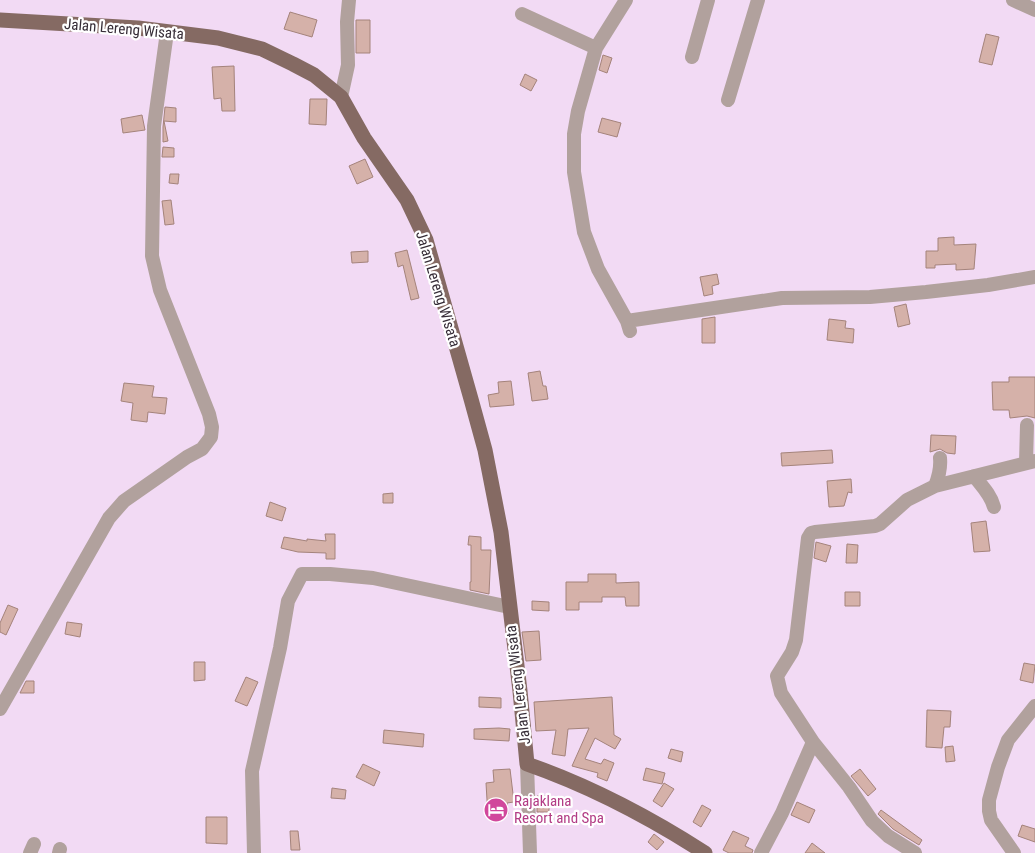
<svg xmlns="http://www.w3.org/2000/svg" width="1035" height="853" viewBox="0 0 1035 853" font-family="'Roboto Condensed',sans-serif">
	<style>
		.building { fill: #d5b1a9; stroke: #a4837b }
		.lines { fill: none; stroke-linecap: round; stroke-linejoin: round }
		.minor { stroke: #b1a19d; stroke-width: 14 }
		.major { stroke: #856a63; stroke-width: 15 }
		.labels { text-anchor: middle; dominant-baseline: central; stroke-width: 4.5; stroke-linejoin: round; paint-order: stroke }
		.street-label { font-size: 15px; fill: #362d37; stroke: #fff }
		.hotel-label { font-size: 15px; fill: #b23c85; stroke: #fff; text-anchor: start }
	</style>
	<rect width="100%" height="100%" fill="#f2daf4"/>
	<path class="building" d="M 290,12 L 317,20 L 312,37 L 284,29 Z
		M 356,20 L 370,20 L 370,53 L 356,53 Z
		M 986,34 L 999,37 L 992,65 L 979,62 Z
		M 603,55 L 612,58 L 607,73 L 599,70 Z
		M 234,66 L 235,111 L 222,111 L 221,98 L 214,99 L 212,67 Z
		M 525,74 L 537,80 L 531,91 L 520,85 Z
		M 310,99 L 327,99 L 326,125 L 309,124 Z
		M 165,107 L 176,108 L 176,122 L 164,121 L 168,141 L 163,142 L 163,127 Z
		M 142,115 L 145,130 L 123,133 L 121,119 Z
		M 602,118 L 621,123 L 617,137 L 598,132 Z
		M 163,147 L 174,148 L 174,157 L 162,157 Z
		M 365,159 L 373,177 L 357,184 L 349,166 Z
		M 170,174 L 179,174 L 178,184 L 169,183 Z
		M 171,200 L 174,224 L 165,225 L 162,201 Z
		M 954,237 L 954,245 L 976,244 L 974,269 L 956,270 L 956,264 L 935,265 L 935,268 L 926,268 L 926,251 L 938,251 L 938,238 Z
		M 407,250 L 419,298 L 411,300 L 403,265 L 398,267 L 395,253 Z
		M 368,251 L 368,262 L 352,263 L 351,252 Z
		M 717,274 L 719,284 L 712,286 L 713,294 L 704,296 L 700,277 Z
		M 906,304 L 910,324 L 898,327 L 894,307 Z
		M 715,317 L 715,343 L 702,343 L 702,319 Z
		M 829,319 L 846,321 L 845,328 L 854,329 L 853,343 L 827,340 Z
		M 540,371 L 543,386 L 546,386 L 548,399 L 532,401 L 528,373 Z
		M 1009,377 L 1035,377 L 1035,418 L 1027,416 L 1010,418 L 1009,410 L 993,410 L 992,382 L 1009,382 Z
		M 511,381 L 514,405 L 490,407 L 488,395 L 499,393 L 498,382 Z
		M 124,383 L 154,386 L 152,397 L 167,398 L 165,414 L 148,412 L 147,422 L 131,420 L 133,403 L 121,401 Z
		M 931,435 L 956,436 L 955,454 L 947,453 L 940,449 L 930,452 Z
		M 832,450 L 833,463 L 782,466 L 781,453 Z
		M 851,479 L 852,493 L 848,492 L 844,506 L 829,507 L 827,481 Z
		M 393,493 L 393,503 L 383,503 L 383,494 Z
		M 270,502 L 286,508 L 282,521 L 266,516 Z
		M 986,521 L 990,551 L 974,552 L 971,523 Z
		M 325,534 L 335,534 L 335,559 L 326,559 L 326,553 L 298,552 L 281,548 L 284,537 L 307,541 L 307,539 L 326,541 Z
		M 469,536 L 481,537 L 481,550 L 491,550 L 489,594 L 470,590 L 470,582 L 471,582 L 471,545 L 468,545 Z
		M 816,542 L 831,546 L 826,562 L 814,558 Z
		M 847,544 L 858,545 L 857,563 L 846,563 Z
		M 588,574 L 616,574 L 616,583 L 639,582 L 639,606 L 626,606 L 625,597 L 602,597 L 602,602 L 579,602 L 579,610 L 566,610 L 566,582 L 588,582 Z
		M 845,592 L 860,592 L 860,606 L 845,606 Z
		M 532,601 L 549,602 L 549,611 L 532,610 Z
		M 8,605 L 18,609 L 6,635 L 0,632 L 0,623 Z
		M 67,622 L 82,624 L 80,637 L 65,634 Z
		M 539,631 L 541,660 L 526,661 L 522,632 Z
		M 194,662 L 205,662 L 205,680 L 194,681 Z
		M 1024,663 L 1035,665 L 1033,683 L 1020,680 Z
		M 246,677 L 258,682 L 247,706 L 235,701 Z
		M 26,681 L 34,681 L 34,693 L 20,693 Z
		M 479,697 L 501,698 L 501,708 L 479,707 Z
		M 612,697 L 614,735 L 621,739 L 615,749 L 595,738 L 585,759 L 601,764 L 604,759 L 614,763 L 607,781 L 597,777 L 598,773 L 572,766 L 589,728 L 568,729 L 565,756 L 552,754 L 556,730 L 536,731 L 534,702 Z
		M 927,710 L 951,711 L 950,727 L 944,727 L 942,748 L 926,747 Z
		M 499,728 L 510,729 L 509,741 L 474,739 L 474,729 Z
		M 384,730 L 424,734 L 423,747 L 383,743 Z
		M 953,746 L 955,761 L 946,762 L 945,747 Z
		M 671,749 L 683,752 L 681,762 L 668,758 Z
		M 363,764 L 380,772 L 374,786 L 356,777 Z
		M 646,768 L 665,773 L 662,784 L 643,780 Z
		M 510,769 L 514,802 L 507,803 L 508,814 L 488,817 L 486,783 L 494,782 L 493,770 Z
		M 860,769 L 876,789 L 868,796 L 851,776 Z
		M 664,783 L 674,789 L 662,807 L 653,801 Z
		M 332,788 L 346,790 L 345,799 L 331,798 Z
		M 537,796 L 549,796 L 549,812 L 537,812 Z
		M 797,802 L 815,810 L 809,823 L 791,815 Z
		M 702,805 L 711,810 L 701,827 L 693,822 Z
		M 881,810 L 922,840 L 919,845 L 893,829 L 878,814 Z
		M 206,817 L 227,817 L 227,844 L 206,843 Z
		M 1022,825 L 1035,829 L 1035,842 L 1018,836 Z
		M 290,831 L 298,831 L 300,850 L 291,850 Z
		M 733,831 L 749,838 L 745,846 L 753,850 L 752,853 L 729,853 L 723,850 Z
		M 654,834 L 664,842 L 657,850 L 648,842 Z
		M 812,843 L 825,853 L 805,853 Z"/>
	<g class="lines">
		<path class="minor" d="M 626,0 L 596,48 L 578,111 L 574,134 L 574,172 L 584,232 L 598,269 L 627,321 L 630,331
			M 1013,0 L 1035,10
			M 522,14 L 596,48
			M 692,57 L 708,0
			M 341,97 L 348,65 L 347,22 L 349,0
			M 728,100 L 758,0
			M 627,321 L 782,298 L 870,297 L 926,292 L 988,285 L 1035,277
			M 1026,463 L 1027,425
			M 974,476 C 982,486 991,495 994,507
			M 935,486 C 939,476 941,468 940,458
			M 0,709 L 109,518 L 124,501 L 187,457 L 202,449 L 211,437 L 212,427 L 209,414 L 160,290 L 152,256 L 154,126 L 167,32
			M 527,764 L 530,853
			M 30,853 L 34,844
			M 59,853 L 60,849
			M 254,853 L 252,771 L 280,648 L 288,601 L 302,574 L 330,574 L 373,578 L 509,607
			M 761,853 L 782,813 L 813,742
			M 915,853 L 888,836 L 872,821 L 849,787 L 813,742 L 781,693 L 777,676 L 792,652 L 796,640 L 808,538 L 811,533 L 815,532 L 875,526 L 880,524 L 907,500 L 935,486 L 1035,461
			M 1014,853 L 991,820 L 989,811 L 989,800 L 998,767 L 1008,740 L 1035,706"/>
		<path class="major" d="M 0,20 L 138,28 L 218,38 L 262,49 L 293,64 L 314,75 L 341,97 L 364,138 L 407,200 L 426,240 L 471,399 L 485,450 L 501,532 L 520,691 L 527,764 C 590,786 649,817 705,853"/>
	</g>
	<defs>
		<symbol id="hotel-disc" viewBox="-11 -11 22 22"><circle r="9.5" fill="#d1479c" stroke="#fff"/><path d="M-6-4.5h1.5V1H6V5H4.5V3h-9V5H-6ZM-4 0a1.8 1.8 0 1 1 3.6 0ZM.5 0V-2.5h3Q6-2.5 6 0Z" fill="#fff"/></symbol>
	</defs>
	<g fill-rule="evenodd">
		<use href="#hotel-disc" x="482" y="796" width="28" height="28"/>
	</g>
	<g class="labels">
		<g class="street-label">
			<text transform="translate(124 29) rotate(5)">Jalan Lereng Wisata</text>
			<text transform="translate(438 289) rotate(73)">Jalan Lereng Wisata</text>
			<text transform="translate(518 685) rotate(-97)">Jalan Lereng Wisata</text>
		</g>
		<g class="hotel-label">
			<text x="514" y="801">Rajaklana<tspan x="514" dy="17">Resort and Spa</tspan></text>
		</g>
	</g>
</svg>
